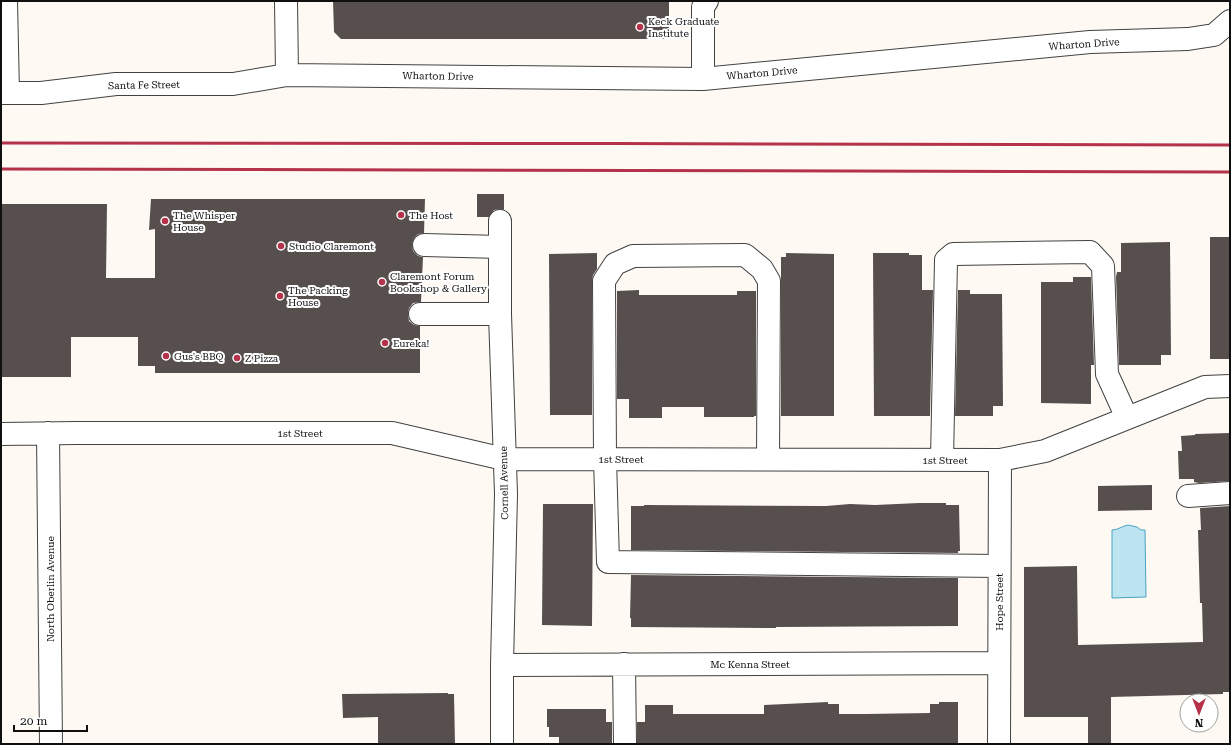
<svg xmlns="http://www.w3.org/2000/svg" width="1231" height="745" viewBox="0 0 1231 745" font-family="'Roboto Serif',serif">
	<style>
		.water { fill: #bce4f1; stroke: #49a2c2 }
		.building { fill: #574f4d }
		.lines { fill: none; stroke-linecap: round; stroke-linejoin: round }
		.minor-casing { stroke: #424242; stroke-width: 24 }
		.minor { stroke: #fff; stroke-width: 22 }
		.rail { stroke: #b4324a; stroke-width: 3 }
		.poi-dot { fill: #b4324a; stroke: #fff; stroke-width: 1.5 }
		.labels { text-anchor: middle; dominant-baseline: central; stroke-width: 4; stroke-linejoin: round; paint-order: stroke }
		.poi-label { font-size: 10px; fill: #0f0f0f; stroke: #fff; text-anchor: start }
		.street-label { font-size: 10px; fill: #0f0f0f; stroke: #fff }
	</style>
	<rect width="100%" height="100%" fill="#fefaf3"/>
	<path class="water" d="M 1128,525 L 1137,527 L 1141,530 L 1145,530 L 1146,597 L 1112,598 L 1112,530 C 1118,530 1122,526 1128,525 Z"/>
	<path class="building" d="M 333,1 L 669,1 L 669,39 L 341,39 L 334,32 Z
		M 477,194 L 504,194 L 504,210 L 500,209 L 494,210 L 489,217 L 477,217 Z
		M 151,199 L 425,199 L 424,233 L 418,234 L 414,238 L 412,244 L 413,251 L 418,256 L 423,257 L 421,302 L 413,303 L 409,308 L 408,314 L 409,321 L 414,325 L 420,326 L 420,373 L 155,373 L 155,366 L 138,366 L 138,337 L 71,337 L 71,377 L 1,377 L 1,204 L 107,204 L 106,278 L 155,278 L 155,229 L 149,230 Z
		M 1210,237 L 1230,237 L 1230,359 L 1210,359 Z
		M 1170,242 L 1171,355 L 1161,355 L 1161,365 L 1119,365 L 1116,277 L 1117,272 L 1121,272 L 1121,243 Z
		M 597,253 L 597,269 L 593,275 L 592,281 L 592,415 L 550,415 L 549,254 Z
		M 786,253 L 834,254 L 834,416 L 781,416 L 781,257 L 786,257 Z
		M 873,253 L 909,253 L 909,255 L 922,255 L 922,290 L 933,290 L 930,416 L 874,416 Z
		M 1073,277 L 1091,277 L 1094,365 L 1091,365 L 1091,404 L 1041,403 L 1041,282 L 1073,282 Z
		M 639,290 L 639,295 L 737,295 L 737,291 L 756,291 L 756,416 L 754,416 L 754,417 L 704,417 L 704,407 L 662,407 L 662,418 L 629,418 L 629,399 L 617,399 L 617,291 Z
		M 958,290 L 970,290 L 970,294 L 1002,294 L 1003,406 L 993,406 L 993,416 L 955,416 Z
		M 1230,433 L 1230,481 L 1199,483 L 1194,482 L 1194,479 L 1179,479 L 1178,451 L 1182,451 L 1181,436 L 1195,435 L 1195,434 Z
		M 1152,485 L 1152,510 L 1098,511 L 1098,486 Z
		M 919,503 L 946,503 L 946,505 L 959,505 L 960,551 L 958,551 L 958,553 L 631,550 L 631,506 L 644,506 L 644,505 L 826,506 L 850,504 L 875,505 Z
		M 543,504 L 593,504 L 592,626 L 542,625 Z
		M 1230,506 L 1230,692 L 1223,692 L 1223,694 L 1111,697 L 1111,744 L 1088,744 L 1088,717 L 1024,717 L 1024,567 L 1077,566 L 1078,645 L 1203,642 L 1202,603 L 1200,603 L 1198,530 L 1201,530 L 1200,508 Z
		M 631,575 L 958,578 L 958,626 L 776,627 L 776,628 L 631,627 L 631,618 L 630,618 Z
		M 448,693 L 448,694 L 454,694 L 455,744 L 378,744 L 378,717 L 343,718 L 342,694 Z
		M 828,702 L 828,704 L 839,704 L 839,714 L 865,714 L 930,713 L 930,704 L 939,704 L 939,702 L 958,702 L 958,744 L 637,744 L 637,722 L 645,722 L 645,705 L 673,705 L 673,714 L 764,714 L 764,705 Z
		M 547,709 L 606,709 L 606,722 L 612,722 L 612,744 L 559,744 L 559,737 L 549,737 L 549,727 L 547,727 Z"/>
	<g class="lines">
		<defs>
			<path id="minor" d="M 6,1 L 8,93
				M 286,1 L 287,75
				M 703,79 L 703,7 L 707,1
				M 1,93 L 41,93 L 116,84 L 233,84 L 287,75 L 703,79 L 1090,42 L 1188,39 L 1214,35 L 1230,21
				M 500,221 L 500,314 L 506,494 L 502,665 L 502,744
				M 424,245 L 500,247
				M 420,314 L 500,314
				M 48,433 L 51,744
				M 1,434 L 77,433 L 392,433 L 504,459 L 1000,460 L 1045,451 L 1205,387 L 1230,386
				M 768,459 L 769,281 L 762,269 L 745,255 L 633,256 L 615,264 L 604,281 L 605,459 L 608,562 L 999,566
				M 942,460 L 946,260 L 953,254 L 1090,252 L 1103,266 L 1107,374 L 1127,418
				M 1188,496 L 1230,493
				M 624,664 L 625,744
				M 502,665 L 999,663
				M 999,744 L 1000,460"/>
		</defs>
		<use href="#minor" class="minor-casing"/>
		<use href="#minor" class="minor"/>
		<path class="rail" d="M 1,143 C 411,141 820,146 1230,145
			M 1,169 L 1230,172"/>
	</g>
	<g class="poi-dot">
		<circle cx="640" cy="27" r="4"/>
		<circle cx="401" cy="215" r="4"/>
		<circle cx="165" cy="221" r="4"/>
		<circle cx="281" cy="246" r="4"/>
		<circle cx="382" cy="282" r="4"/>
		<circle cx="280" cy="296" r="4"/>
		<circle cx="385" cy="343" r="4"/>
		<circle cx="166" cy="356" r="4"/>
		<circle cx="237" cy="358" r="4"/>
	</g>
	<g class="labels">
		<g class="poi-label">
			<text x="648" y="21">Keck Graduate<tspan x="648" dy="12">Institute</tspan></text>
			<text x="173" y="215">The Whisper<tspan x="173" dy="12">House</tspan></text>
			<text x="409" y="215">The Host</text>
			<text x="289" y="246">Studio Claremont</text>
			<text x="390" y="276">Claremont Forum<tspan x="390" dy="12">Bookshop &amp; Gallery</tspan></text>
			<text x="288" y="290">The Packing<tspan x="288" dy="12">House</tspan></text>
			<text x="393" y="343">Eureka!</text>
			<text x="174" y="356">Gus's BBQ</text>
			<text x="245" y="358">Z Pizza</text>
		</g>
		<g class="street-label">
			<text transform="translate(1084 44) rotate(-4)">Wharton Drive</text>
			<text transform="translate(762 73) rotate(-5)">Wharton Drive</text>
			<text transform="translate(438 76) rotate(1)">Wharton Drive</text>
			<text transform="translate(144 85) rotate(-1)">Santa Fe Street</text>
			<text x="300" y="433">1st Street</text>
			<text x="621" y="459">1st Street</text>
			<text x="945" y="460">1st Street</text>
			<text transform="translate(504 483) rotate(-91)">Cornell Avenue</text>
			<text transform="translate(50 589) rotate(-90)">North Oberlin Avenue</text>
			<text transform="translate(999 602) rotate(-90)">Hope Street</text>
			<text x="750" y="664">Mc Kenna Street</text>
		</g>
	</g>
	<rect width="1231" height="745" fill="none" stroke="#0f0f0f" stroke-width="4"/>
	<g transform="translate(1199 713) rotate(180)"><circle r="19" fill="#ffffff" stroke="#9f9f9f"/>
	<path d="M0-3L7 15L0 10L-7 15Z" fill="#b4324a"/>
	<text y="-6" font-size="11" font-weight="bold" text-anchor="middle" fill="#0f0f0f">N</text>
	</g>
	<path d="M14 725v6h73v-6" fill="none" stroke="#0f0f0f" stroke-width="2"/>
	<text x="20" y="725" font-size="12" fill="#0f0f0f" stroke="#ffffff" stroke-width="3" paint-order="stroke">20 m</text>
</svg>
